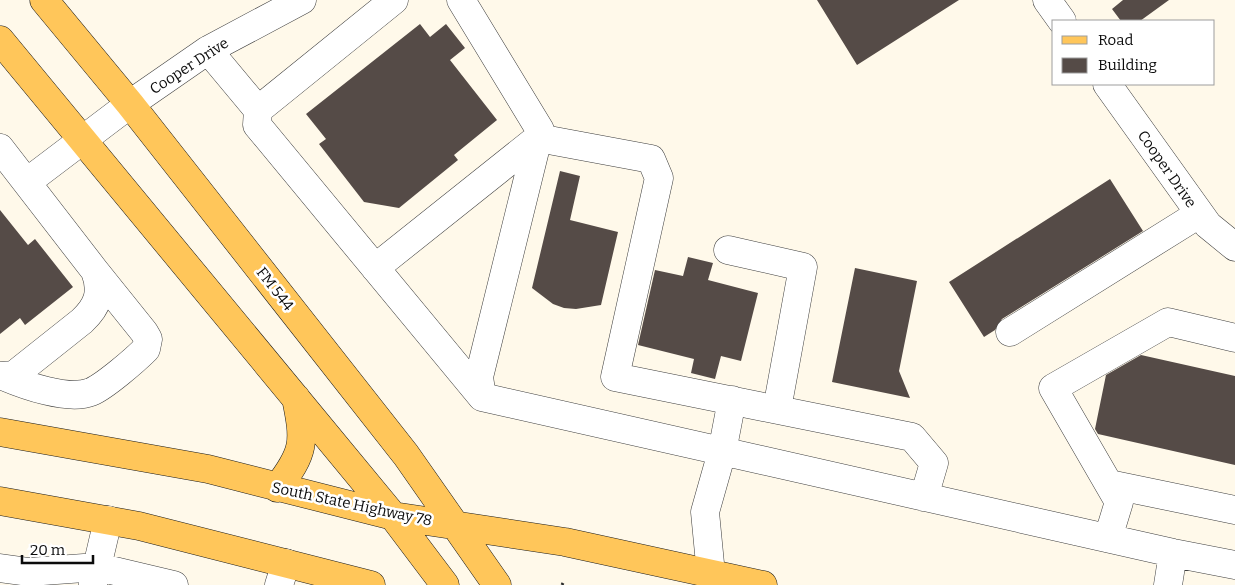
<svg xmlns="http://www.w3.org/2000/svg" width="1235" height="585" viewBox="0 0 1235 585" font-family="Bitter,serif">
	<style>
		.building { fill: #554b47 }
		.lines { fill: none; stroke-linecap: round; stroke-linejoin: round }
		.minor-casing { stroke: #3e3e3e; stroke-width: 29 }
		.major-casing { stroke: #1c1c1c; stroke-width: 29 }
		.path { stroke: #2d2d2d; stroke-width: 3; stroke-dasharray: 5 2.5; stroke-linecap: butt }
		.minor { stroke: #fff; stroke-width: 28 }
		.major { stroke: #ffc65a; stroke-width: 28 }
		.labels { text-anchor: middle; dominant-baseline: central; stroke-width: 5; stroke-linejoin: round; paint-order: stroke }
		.street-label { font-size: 15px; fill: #0b0b0b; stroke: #fff }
	</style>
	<rect width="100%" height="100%" fill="#fff9ea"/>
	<path class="building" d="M 817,0 L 959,0 L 857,65 Z
		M 1123,0 L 1169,0 L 1140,21 L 1121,21 L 1112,9 Z
		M 420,24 L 430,37 L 446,24 L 465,48 L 450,60 L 497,120 L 454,155 L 458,160 L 399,208 L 364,202 L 319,144 L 326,139 L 306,114 Z
		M 560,171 L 580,176 L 570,220 L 618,232 L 601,305 L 576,309 L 564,308 L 553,304 L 532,288 Z
		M 1110,179 L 1143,231 L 1002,319 L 995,330 L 984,337 L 949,282 Z
		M 0,210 L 28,245 L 35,239 L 73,287 L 25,325 L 20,318 L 0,334 Z
		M 688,257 L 713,263 L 708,280 L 758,293 L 741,361 L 721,356 L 715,379 L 691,373 L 694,359 L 638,345 L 655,270 L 683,276 Z
		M 855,268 L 917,281 L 899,371 L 910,398 L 832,382 Z
		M 1141,355 L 1235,376 L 1235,465 L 1098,434 L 1095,429 L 1106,375 Z"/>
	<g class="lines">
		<defs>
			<path id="minor" d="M 394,0 L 258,110 L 257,125 L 482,397
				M 461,0 L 540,130 L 479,377 L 482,397 L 1173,553 L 1235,565
				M 1047,0 L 1062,21
				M 208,50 L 258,110
				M 1107,84 L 1208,225 L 1235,247
				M 0,148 L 95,271 C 103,292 98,306 82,321 L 14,375 L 0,376
				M 27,182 L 130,104 L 208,50 L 302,0
				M 728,250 L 803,267 L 777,409
				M 375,268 L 538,138 L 651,159 L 659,178 L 615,377 L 912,437 L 934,463 L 924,497
				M 1010,332 L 1199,214
				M 3,376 C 24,385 68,401 91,392 C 105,386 135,360 146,349 L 148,339 L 144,332 L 95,271
				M 1109,484 L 1235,510
				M 1108,538 L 1119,502 L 1053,388 L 1168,322 L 1235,338
				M 0,568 L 29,572 L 98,567 L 174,585
				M 711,574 L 705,512 L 722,452 L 732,400
				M 93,584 L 108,520
				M 279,585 L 286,563
				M 1168,585 L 1173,553"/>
			<path id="major" d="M 44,0 L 130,104 L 406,455 L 497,585
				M 0,40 L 393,516 L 445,585
				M 0,432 L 208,469 L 393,516 L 565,542 L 763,585
				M 277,488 C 305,452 305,442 296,398
				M 0,501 L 139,526 L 371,585"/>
		</defs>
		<use href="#minor" class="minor-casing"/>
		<use href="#major" class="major-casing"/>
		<path class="path" d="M 562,585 L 563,583"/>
		<use href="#minor" class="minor"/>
		<use href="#major" class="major"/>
	</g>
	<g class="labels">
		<g class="street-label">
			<text transform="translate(189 66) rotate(-33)">Cooper Drive</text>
			<text transform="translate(1167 169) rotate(55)">Cooper Drive</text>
			<text transform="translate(275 289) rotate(52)">FM 544</text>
			<text transform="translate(352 504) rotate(12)">South State Highway 78</text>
		</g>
	</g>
	<rect x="1052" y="20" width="162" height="65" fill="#ffffff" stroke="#9d9d9d"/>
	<rect x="1062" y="36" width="25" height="8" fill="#ffc65a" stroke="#9d9d9d"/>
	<text x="1098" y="45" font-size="15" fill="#0b0b0b">Road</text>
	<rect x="1062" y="58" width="25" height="15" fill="#554b47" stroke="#9d9d9d"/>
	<text x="1098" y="70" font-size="15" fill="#0b0b0b">Building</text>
	<path d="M22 555v8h71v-8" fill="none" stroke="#0b0b0b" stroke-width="2.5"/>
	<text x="30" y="555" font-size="15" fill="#0b0b0b" stroke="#ffffff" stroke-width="4" paint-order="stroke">20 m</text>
</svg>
